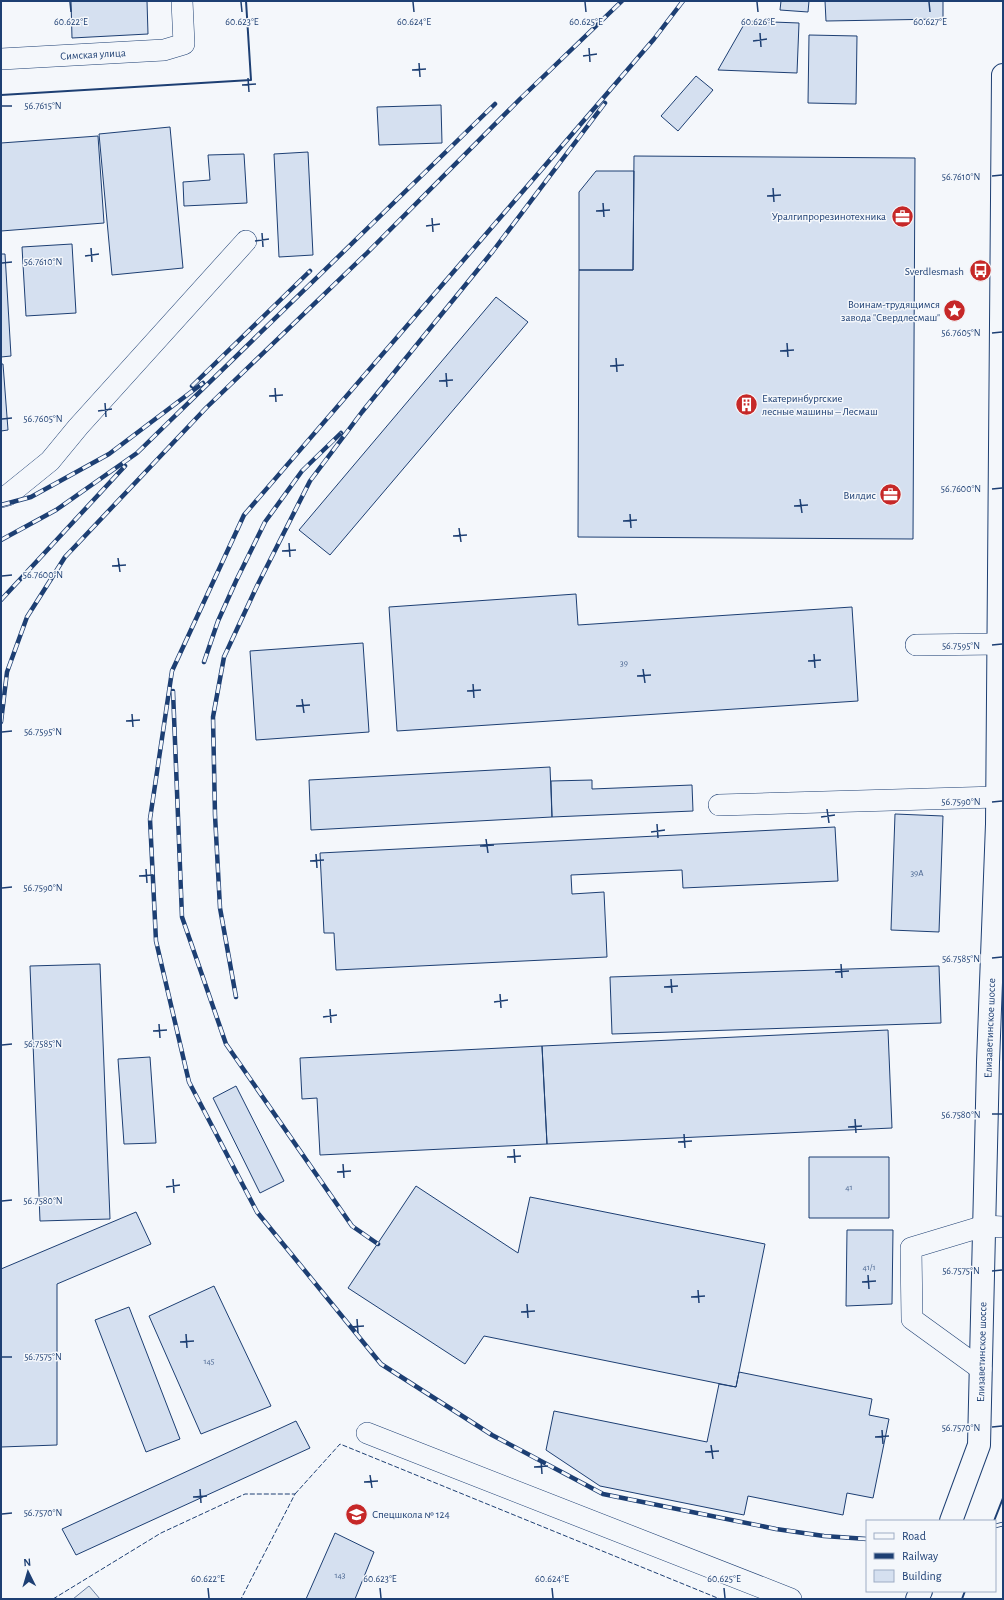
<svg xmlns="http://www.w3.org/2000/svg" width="1004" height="1600" viewBox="0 0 1004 1600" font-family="'Alegreya Sans',sans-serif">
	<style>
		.green { fill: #e3e9f0; stroke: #687fa3 }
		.building { fill: #d5e0f0; stroke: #1d3f73 }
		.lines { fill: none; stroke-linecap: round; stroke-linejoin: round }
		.minor-casing { stroke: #1d3f73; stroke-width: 22 }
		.major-casing { stroke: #1d3f73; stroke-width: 24 }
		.minor { stroke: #f4f7fb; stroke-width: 21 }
		.major { stroke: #f4f7fb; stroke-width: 22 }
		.rail-casing { stroke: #1d3f73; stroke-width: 4.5 }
		.rail { stroke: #f4f7fb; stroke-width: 3; stroke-dasharray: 9; stroke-linecap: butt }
		.fence { stroke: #1d3f73; stroke-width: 1; stroke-dasharray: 5 2; stroke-linecap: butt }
		.wall { stroke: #1d3f73; stroke-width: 2 }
		.ticks { fill: none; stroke: #1d3f73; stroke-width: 1.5 }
		.labels { text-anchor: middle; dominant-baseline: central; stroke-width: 3; stroke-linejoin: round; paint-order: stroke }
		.number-label { font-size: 9px; fill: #4b6792 }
		.street-label { font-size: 11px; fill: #1d3f73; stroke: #f4f7fb }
		.poi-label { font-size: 11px; fill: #1d3f73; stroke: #f4f7fb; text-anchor: end }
		.ticks-label { font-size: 10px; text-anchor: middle; fill: #1d3f73; stroke: #f4f7fb; stroke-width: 3; stroke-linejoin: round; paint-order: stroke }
	</style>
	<rect width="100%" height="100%" fill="#f4f7fb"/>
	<path class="green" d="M 89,1586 L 100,1599 L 73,1599 Z"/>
	<path class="building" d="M 71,1 L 147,1 L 148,34 L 72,38 Z
		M 781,1 L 809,1 L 808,12 L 780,10 Z
		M 825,1 L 943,1 L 943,19 L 826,21 Z
		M 746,21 L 799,23 L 797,73 L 718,70 Z
		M 809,35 L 857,36 L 856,104 L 808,103 Z
		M 696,76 L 713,90 L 678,131 L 661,116 Z
		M 441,105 L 442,143 L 379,145 L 377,107 Z
		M 170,127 L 183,268 L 112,275 L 99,134 Z
		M 98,136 L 104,223 L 1,231 L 1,143 Z
		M 308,152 L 313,255 L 279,257 L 274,154 Z
		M 244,154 L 247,203 L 184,206 L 183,182 L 210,180 L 208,155 Z
		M 634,156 L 915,158 L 913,539 L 578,537 L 579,270 L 633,270 Z
		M 596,171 L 634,171 L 633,270 L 579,270 L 579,192 Z
		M 72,244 L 76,313 L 26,316 L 22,247 Z
		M 1,254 L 5,254 L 11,356 L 1,357 Z
		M 496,297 L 528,322 L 330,555 L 299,530 Z
		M 1,364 L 3,364 L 8,430 L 1,431 Z
		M 576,594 L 578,625 L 852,607 L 858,701 L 397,731 L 389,607 Z
		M 363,643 L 369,732 L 256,740 L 250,651 Z
		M 550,767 L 552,817 L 311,830 L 309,780 Z
		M 592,780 L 592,789 L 692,785 L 693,811 L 552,817 L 551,781 Z
		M 895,814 L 943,816 L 939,932 L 891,930 Z
		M 835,827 L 838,881 L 683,888 L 682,870 L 571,875 L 572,894 L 604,892 L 607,957 L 336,970 L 334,933 L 324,933 L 320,853 Z
		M 100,964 L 110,1219 L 40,1221 L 30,966 Z
		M 939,966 L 941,1023 L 612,1034 L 610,977 Z
		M 888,1030 L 892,1128 L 547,1144 L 542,1046 Z
		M 542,1046 L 547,1144 L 320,1155 L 317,1098 L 302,1099 L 300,1058 Z
		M 150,1057 L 156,1143 L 124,1144 L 118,1059 Z
		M 236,1086 L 284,1181 L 260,1193 L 213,1098 Z
		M 809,1157 L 889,1157 L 889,1218 L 809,1218 Z
		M 416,1186 L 518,1253 L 530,1197 L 765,1244 L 736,1387 L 484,1336 L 465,1364 L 348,1288 Z
		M 136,1212 L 151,1244 L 57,1284 L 57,1445 L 1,1447 L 1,1269 Z
		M 847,1230 L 893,1230 L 892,1304 L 846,1306 Z
		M 214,1286 L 271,1406 L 201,1434 L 149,1316 Z
		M 129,1307 L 180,1439 L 146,1452 L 95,1320 Z
		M 739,1372 L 872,1399 L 869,1415 L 889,1419 L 873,1498 L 847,1493 L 843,1515 L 748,1496 L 744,1515 L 600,1486 L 546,1450 L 554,1411 L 707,1442 L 719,1384 L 736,1387 Z
		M 296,1421 L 310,1448 L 76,1555 L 62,1529 Z
		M 335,1533 L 374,1552 L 355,1599 L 306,1599 Z"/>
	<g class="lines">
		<defs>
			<g id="minor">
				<path id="s1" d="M 1,59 L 164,50 L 184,44 L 182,1"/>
				<path d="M 1,497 L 8,495 L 50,461 L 78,427 L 246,241"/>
				<path d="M 916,645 L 998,644"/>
				<path d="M 719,805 L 997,797"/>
				<path d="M 981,1369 L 912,1319 L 911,1248 L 984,1226 L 1003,1227"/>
				<path d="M 367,1433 L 791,1599"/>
			</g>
			<g id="major">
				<path id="s2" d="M 951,1521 L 979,1445 L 988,1062 L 997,824 L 1003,75"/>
				<path d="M 917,1599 L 921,1591"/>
			</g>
		</defs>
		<use href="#minor" class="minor-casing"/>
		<use href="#major" class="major-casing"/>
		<use href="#minor" class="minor"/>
		<use href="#major" class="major"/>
		<defs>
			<path id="rail" d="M 683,1 L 654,39 L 244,515 L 172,671 L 150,819 L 156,941 L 189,1082 L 257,1212 L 381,1364 L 492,1435 L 603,1494 L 776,1529 L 824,1536 L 867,1539
				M 192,386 L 310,271
				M 1,505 L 31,497 L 109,454 L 203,383
				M 1,540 L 56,510 L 137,453 L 495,104
				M 1,600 L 125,466
				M 204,662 L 218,621 L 236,581 L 265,522 L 302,471 L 341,433
				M 173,691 L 182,917 L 226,1044 L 352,1226 L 378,1244
				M 1,722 L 7,672 L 27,617 L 65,557 L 206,408 L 367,253 L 519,100 L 622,1
				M 236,997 L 220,908 L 215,815 L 213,717 L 224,657 L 257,586 L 310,481 L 362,412 L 493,251 L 605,103
				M 995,1526 L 1003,1524"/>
		</defs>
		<use href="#rail" class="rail-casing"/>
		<use href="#rail" class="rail"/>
		<path class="fence" d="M 295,1494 L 340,1444 L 720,1599
			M 53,1599 L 161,1533 L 245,1494 L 295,1494 L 241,1599"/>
		<path class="wall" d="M 1,95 L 251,80 L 246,1
			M 994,1521 L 1003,1498
			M 962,1599 L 965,1591"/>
	</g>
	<path class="ticks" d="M 70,2 L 71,12M 241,2 L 242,12M 413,2 L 414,12M 585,2 L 586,12M 757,2 L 758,12M 929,2 L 930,12M 760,33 L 761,47M 753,41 L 767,39M 589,48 L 590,62M 583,56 L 597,54M 419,63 L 420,77M 412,70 L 426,69M 248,78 L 249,92M 242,85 L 256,84M 2,106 L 12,106M 992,176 L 1002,175M 773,188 L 774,202M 767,196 L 781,195M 603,203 L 604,217M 596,211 L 610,210M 432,218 L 433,232M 426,226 L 440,224M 262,233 L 263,247M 255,241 L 269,239M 91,248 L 92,262M 85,256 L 99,254M 2,263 L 12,262M 992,333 L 1002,332M 787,343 L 788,357M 780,351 L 794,350M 616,358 L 617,372M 610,366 L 624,365M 446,373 L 447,387M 439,381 L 453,380M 275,388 L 276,402M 269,396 L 283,395M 105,403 L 106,417M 98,411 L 112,409M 2,419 L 12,418M 992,489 L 1002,488M 800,499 L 802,513M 794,506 L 808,505M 630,514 L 631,528M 623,521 L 637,520M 459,528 L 461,542M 453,536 L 467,535M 289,543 L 290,557M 282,551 L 296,550M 118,558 L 120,572M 112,566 L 126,565M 2,576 L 12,575M 992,645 L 1002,644M 814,654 L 815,668M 808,661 L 821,660M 643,669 L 645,683M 637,676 L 651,675M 473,684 L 474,698M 467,691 L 481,690M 302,699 L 304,713M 296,706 L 310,705M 132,714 L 133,727M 126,721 L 140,720M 2,732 L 12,731M 992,802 L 1002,801M 827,809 L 829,823M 821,817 L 835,815M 657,824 L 658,838M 651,832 L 665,830M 486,839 L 488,853M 480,846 L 494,845M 316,854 L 317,868M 310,861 L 324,860M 146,869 L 147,883M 139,876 L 153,875M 2,888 L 12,887M 992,958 L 1002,957M 841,964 L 842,978M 835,972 L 849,971M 671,979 L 672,993M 664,987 L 678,986M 500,994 L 501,1008M 494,1002 L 508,1000M 330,1009 L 331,1023M 323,1017 L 337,1015M 159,1024 L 160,1038M 153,1031 L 167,1030M 2,1045 L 12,1044M 992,1114 L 1002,1114M 855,1119 L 856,1133M 848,1127 L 862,1126M 684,1134 L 685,1148M 678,1142 L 692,1141M 514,1149 L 515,1163M 507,1157 L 521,1156M 343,1164 L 344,1178M 337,1172 L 351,1171M 173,1179 L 174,1193M 166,1187 L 180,1185M 2,1201 L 12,1200M 992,1271 L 1002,1270M 868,1275 L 869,1289M 862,1282 L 876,1281M 698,1290 L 699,1303M 691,1297 L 705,1296M 527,1304 L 528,1318M 521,1312 L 535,1311M 357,1319 L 358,1333M 350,1327 L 364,1326M 186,1334 L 187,1348M 180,1342 L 194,1341M 2,1357 L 12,1357M 992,1427 L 1002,1426M 882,1430 L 883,1444M 875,1437 L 889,1436M 711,1445 L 713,1459M 705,1452 L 719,1451M 541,1460 L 542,1474M 534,1467 L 548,1466M 370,1475 L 372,1488M 364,1482 L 378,1481M 200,1489 L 201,1503M 193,1497 L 207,1496M 2,1514 L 12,1513M 208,1588 L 209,1598M 380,1588 L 381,1598M 552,1588 L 553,1598M 724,1588 L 725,1598"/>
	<defs>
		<symbol id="office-disc" viewBox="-11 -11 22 22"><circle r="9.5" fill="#c62828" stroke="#f4f7fb"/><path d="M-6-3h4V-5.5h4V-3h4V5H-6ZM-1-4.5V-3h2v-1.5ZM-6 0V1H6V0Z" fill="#fff"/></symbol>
		<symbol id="bus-disc" viewBox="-11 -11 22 22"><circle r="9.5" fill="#c62828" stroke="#f4f7fb"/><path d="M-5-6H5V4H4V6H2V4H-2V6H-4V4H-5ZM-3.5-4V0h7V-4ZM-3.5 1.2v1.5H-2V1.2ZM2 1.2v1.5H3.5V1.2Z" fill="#fff"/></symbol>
		<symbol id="sight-disc" viewBox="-11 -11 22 22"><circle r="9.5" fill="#c62828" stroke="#f4f7fb"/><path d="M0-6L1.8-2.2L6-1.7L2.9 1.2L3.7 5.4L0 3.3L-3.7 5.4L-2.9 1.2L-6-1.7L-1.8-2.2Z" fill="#fff"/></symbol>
		<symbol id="building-disc" viewBox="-11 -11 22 22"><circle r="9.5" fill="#c62828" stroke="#f4f7fb"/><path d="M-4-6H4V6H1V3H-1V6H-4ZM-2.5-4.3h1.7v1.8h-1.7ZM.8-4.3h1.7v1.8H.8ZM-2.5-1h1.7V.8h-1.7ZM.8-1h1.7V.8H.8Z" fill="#fff"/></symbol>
		<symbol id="school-disc" viewBox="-11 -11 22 22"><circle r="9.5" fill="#c62828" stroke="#f4f7fb"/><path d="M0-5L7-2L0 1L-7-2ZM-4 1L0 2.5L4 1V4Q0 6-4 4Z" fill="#fff"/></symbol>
	</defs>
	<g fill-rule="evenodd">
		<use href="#office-disc" x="890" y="204" width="25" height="25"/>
		<use href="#bus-disc" x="968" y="258" width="25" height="25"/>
		<use href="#sight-disc" x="942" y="298" width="25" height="25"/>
		<use href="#building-disc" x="734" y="392" width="25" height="25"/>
		<use href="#office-disc" x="878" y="482" width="25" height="25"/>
		<use href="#school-disc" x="344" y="1502" width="25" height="25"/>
	</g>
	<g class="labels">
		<g class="number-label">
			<text x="624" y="663">39</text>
			<text x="917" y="873">39А</text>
			<text x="849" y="1187">41</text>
			<text x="869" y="1267">41/1</text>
			<text x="209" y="1361">145</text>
			<text x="340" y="1575">143</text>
		</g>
		<g class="street-label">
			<text stroke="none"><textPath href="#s1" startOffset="92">Симская улица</textPath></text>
			<text stroke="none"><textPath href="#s2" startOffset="498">Елизаветинское шоссе</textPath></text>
			<text stroke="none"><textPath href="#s2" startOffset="174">Елизаветинское шоссе</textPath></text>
		</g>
		<g class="poi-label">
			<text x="886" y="216">Уралгипрорезинотехника</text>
			<text x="964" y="271">Sverdlesmash</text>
			<text x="940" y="304">Воинам-трудящимся<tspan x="940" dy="13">завода "Свердлесмаш"</tspan></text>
			<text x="762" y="398" text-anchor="start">Екатеринбургские<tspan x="762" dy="13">лесные машины – Лесмаш</tspan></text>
			<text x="876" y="495">Вилдис</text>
			<text x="372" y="1514" text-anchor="start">Спецшкола № 124</text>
		</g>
	</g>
	<g class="ticks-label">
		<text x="71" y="25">60.622°E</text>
		<text x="242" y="25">60.623°E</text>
		<text x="414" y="25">60.624°E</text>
		<text x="586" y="25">60.625°E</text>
		<text x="758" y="25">60.626°E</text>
		<text x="930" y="25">60.627°E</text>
		<text x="43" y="109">56.7615°N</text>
		<text x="961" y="180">56.7610°N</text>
		<text x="43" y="265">56.7610°N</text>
		<text x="961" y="336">56.7605°N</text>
		<text x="43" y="422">56.7605°N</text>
		<text x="961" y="492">56.7600°N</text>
		<text x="43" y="578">56.7600°N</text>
		<text x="961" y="649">56.7595°N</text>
		<text x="43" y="735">56.7595°N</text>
		<text x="961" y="805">56.7590°N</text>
		<text x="43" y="891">56.7590°N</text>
		<text x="961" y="962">56.7585°N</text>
		<text x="43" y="1047">56.7585°N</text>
		<text x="961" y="1118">56.7580°N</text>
		<text x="43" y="1204">56.7580°N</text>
		<text x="961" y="1274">56.7575°N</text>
		<text x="43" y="1360">56.7575°N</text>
		<text x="961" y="1431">56.7570°N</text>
		<text x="43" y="1516">56.7570°N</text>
		<text x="208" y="1582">60.622°E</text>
		<text x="380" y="1582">60.623°E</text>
		<text x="552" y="1582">60.624°E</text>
		<text x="724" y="1582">60.625°E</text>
	</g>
	<rect width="1004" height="1600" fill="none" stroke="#1d3f73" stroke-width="4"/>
	<rect x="866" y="1520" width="130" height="72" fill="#f4f7fb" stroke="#9eadc5"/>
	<rect x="874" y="1533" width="20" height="6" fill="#f4f7fb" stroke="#9eadc5"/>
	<text x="902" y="1540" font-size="12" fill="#1d3f73">Road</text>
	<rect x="874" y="1553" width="20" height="6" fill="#1d3f73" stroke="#9eadc5"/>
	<text x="902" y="1560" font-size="12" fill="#1d3f73">Railway</text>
	<rect x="874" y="1570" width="20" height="12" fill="#d5e0f0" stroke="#9eadc5"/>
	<text x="902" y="1580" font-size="12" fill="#1d3f73">Building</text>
	<g transform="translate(28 1572) rotate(355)" stroke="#f4f7fb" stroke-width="3" paint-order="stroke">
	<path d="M0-3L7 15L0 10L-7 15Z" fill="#1d3f73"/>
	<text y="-6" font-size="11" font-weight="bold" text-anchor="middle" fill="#1d3f73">N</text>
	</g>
</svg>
